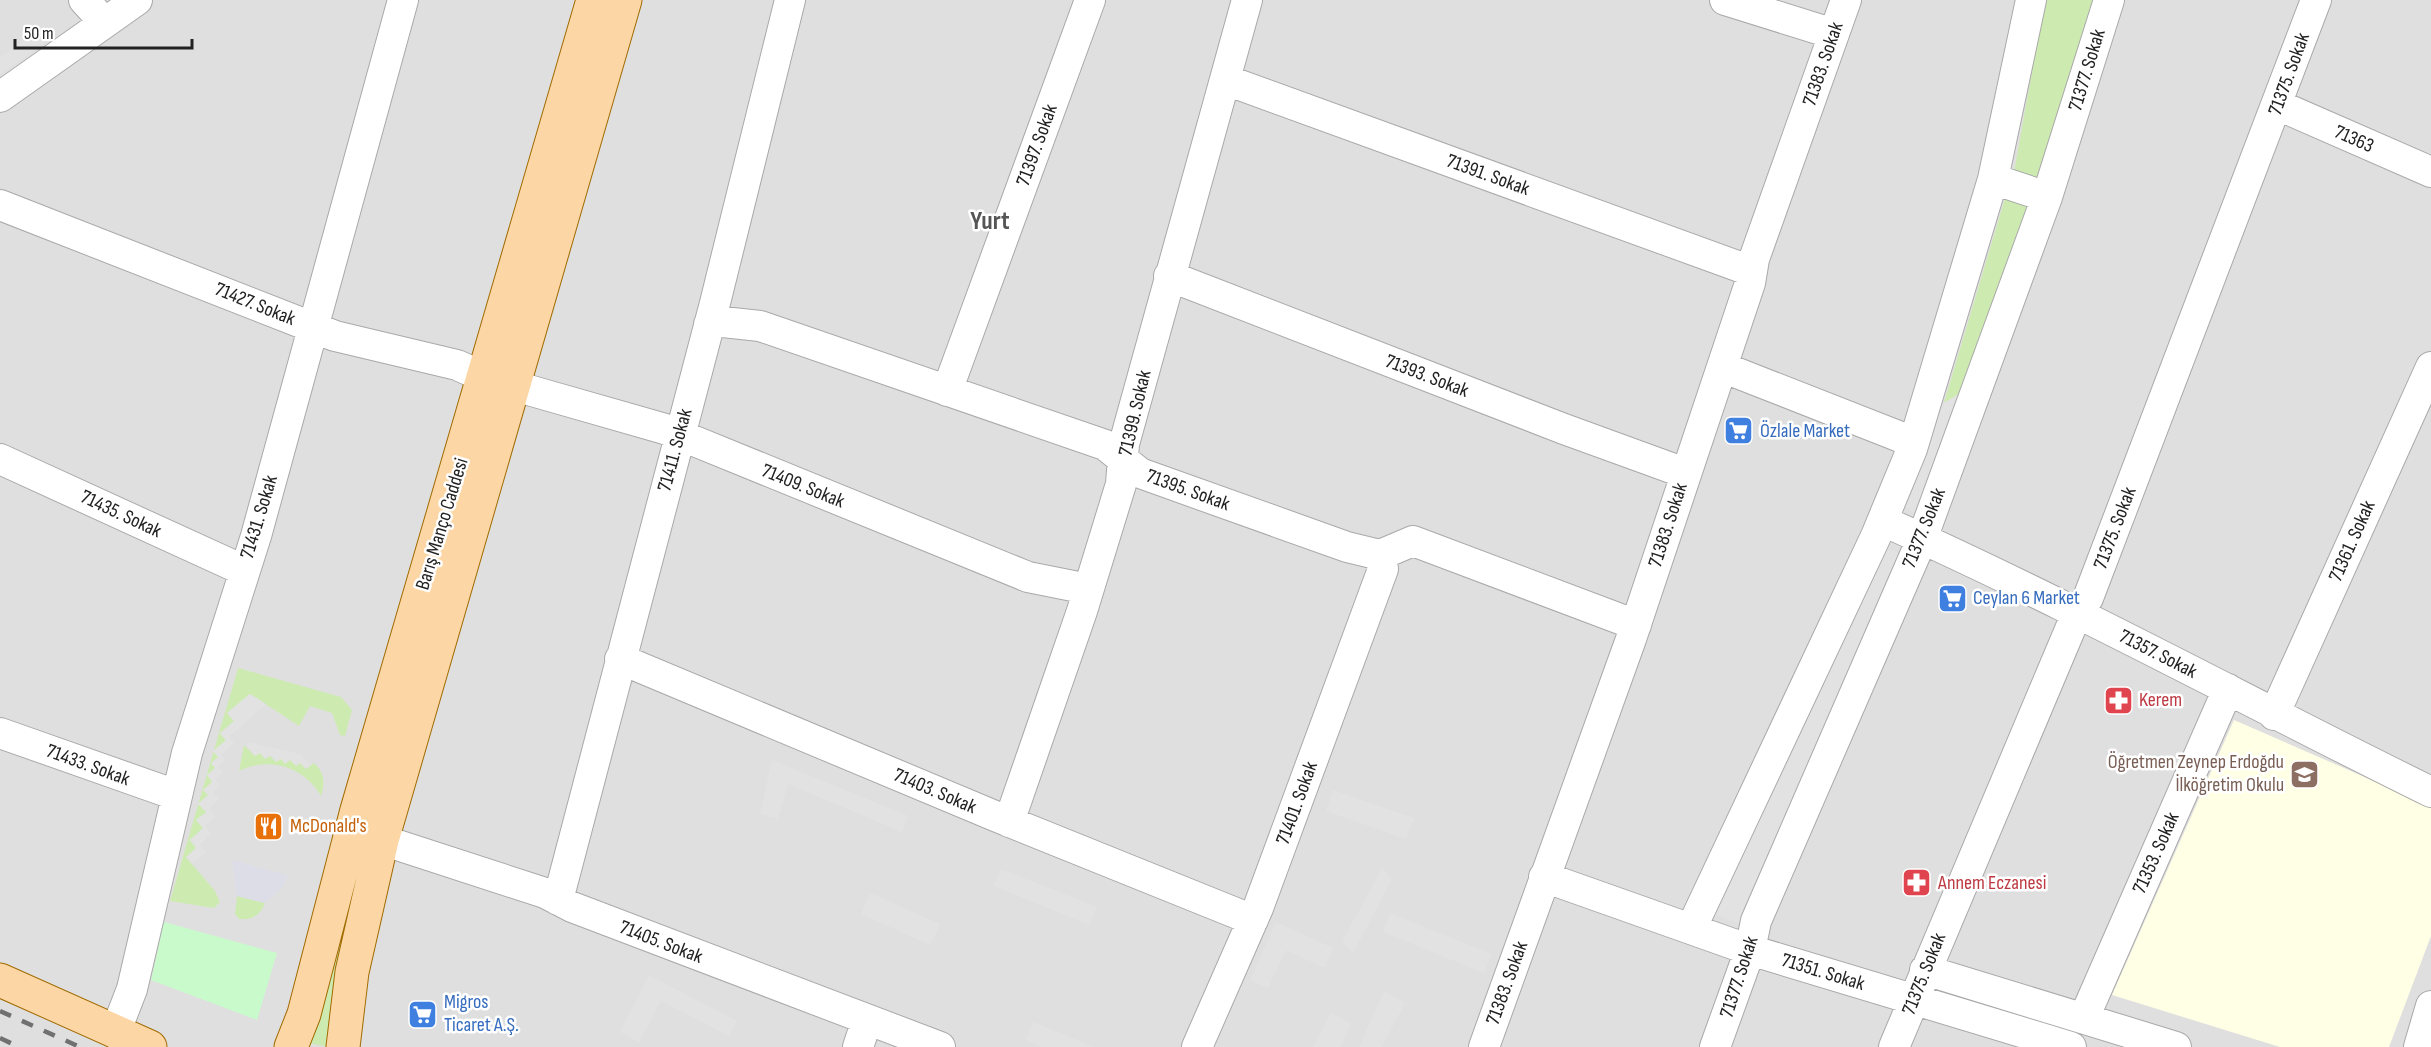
<svg xmlns="http://www.w3.org/2000/svg" width="2431" height="1047" viewBox="0 0 2431 1047" font-family="'Sofia Sans Condensed',sans-serif">
	<style>
		.residential { fill: #e0dfdf }
		.education { fill: #ffffe5 }
		.grass { fill: #cdebb0 }
		.park { fill: #c8facc }
		.parking { fill: #e2e2e2 }
		.plaza { fill: #dddde8 }
		.lines { fill: none; stroke-linecap: round; stroke-linejoin: round }
		.minor-casing { stroke: #a9a9a9; stroke-width: 32 }
		.major-casing { stroke: #a06b00; stroke-width: 35 }
		.minor { stroke: #fff; stroke-width: 30 }
		.major { stroke: #fcd6a4; stroke-width: 33 }
		.rail { stroke: #707070; stroke-width: 4.5; stroke-dasharray: 12 12; stroke-linecap: butt }
		.labels { text-anchor: middle; dominant-baseline: central; stroke-width: 5; stroke-linejoin: round; paint-order: stroke }
		.street-label { font-size: 20px; fill: #222; stroke: #fff }
		.shop-label { font-size: 20px; fill: #366cbe; stroke: #fff; text-anchor: start }
		.health-label { font-size: 20px; fill: #be3a42; stroke: #fff; text-anchor: start }
		.education-label { font-size: 20px; fill: #785e54; stroke: #fff; text-anchor: end }
		.food-label { font-size: 20px; fill: #c56008; stroke: #fff; text-anchor: start }
		.district-label { font-size: 26px; font-weight: bold; fill: #555; stroke: #fff }
	</style>
	<rect width="100%" height="100%" fill="#f2efe9"/>
	<path class="residential" d="M 0,0 L 2431,0 L 2431,1047 L 0,1047 Z"/>
	<path class="education" d="M 2234,720 L 2431,806 L 2431,936 L 2389,1047 L 2280,1047 L 2112,995 Z"/>
	<path class="grass" d="M 2045,0 L 2098,0 L 2040,180 L 2014,172 Z
		M 2006,195 L 2033,204 L 1974,385 L 1944,403 Z
		M 238,668 L 341,697 L 352,710 L 345,736 L 340,735 L 332,713 L 310,706 L 299,726 L 250,694 L 227,713 L 234,721 L 220,733 L 226,740 L 215,768 L 203,828 L 190,840 L 197,848 L 186,857 L 215,891 L 220,902 L 214,908 L 170,901 Z
		M 244,745 L 255,756 L 259,753 L 300,762 L 306,769 L 314,763 C 325,773 325,783 321,796 C 304,767 270,756 239,771 Z
		M 364,834 L 329,1047 L 308,1043 Z
		M 237,896 L 265,903 C 260,916 251,920 239,919 L 235,914 Z"/>
	<path class="park" d="M 164,922 L 277,953 L 257,1020 L 151,980 Z"/>
	<path class="parking" d="M 38,31 L 50,40 L 0,74 L 0,57 Z
		M 1974,385 L 1922,517 L 1901,505 L 1944,403 Z
		M 1882,547 L 1905,556 L 1746,926 L 1708,912 Z
		M 250,694 L 266,704 L 229,737 L 234,743 L 221,755 L 225,760 L 218,767 L 223,772 L 215,779 L 220,785 L 213,792 L 219,799 L 209,809 L 215,817 L 205,826 L 211,833 L 200,845 L 206,852 L 192,864 L 186,857 L 196,848 L 190,840 L 203,828 L 196,820 L 206,812 L 198,804 L 208,795 L 203,790 L 212,782 L 207,775 L 215,768 L 211,763 L 218,757 L 213,751 L 226,740 L 220,734 L 234,721 L 227,713 Z
		M 248,742 L 300,754 L 311,765 L 306,769 L 300,763 L 296,766 L 290,760 L 285,764 L 281,759 L 276,762 L 270,756 L 265,759 L 260,753 L 255,756 L 247,746 Z
		M 772,760 L 908,816 L 902,832 L 788,784 L 778,819 L 760,814 Z
		M 1333,790 L 1414,818 L 1406,839 L 1326,811 Z
		M 1382,868 L 1392,879 L 1353,953 L 1342,942 Z
		M 1001,869 L 1097,907 L 1089,925 L 994,886 Z
		M 870,893 L 940,924 L 930,945 L 861,914 Z
		M 1390,913 L 1492,954 L 1484,973 L 1383,932 Z
		M 1276,922 L 1333,948 L 1325,968 L 1286,950 L 1268,988 L 1250,980 Z
		M 649,975 L 737,1021 L 729,1036 L 661,1001 L 639,1042 L 620,1032 Z
		M 1384,991 L 1405,1003 L 1382,1047 L 1359,1047 Z
		M 1331,1013 L 1351,1023 L 1341,1047 L 1313,1047 Z
		M 1033,1022 L 1094,1047 L 1042,1047 L 1026,1040 Z"/>
	<path class="plaza" d="M 232,860 L 284,874 L 288,876 L 282,888 L 265,903 L 237,896 Z"/>
	<g class="lines">
		<defs>
			<path id="minor" d="M 84,0 L 104,22
				M 1725,0 L 1834,34
				M 1226,80 L 1751,271
				M 0,97 L 137,0
				M 2278,105 L 2431,172
				M 1993,179 L 2047,197
				M 0,205 L 335,336 L 457,365 L 484,377 L 532,391 L 665,429 L 1028,577 L 1088,589
				M 1169,276 L 1564,429 L 1685,473
				M 709,324 L 723,322 L 760,326 L 1105,445 L 1140,473 L 1347,547 L 1380,555 L 1413,541 L 1636,625
				M 1722,367 L 1903,438 L 1912,449
				M 947,391 L 1090,0
				M 0,459 L 243,570
				M 1883,521 C 2069,604 2248,702 2431,792
				M 620,659 L 995,816 L 1253,920
				M 2274,715 L 2431,367
				M 0,733 L 176,795
				M 1009,822 L 1082,611 L 1121,484 L 1124,444 L 1247,0
				M 382,840 L 545,893 L 572,907 L 940,1047
				M 1544,877 L 1750,950 L 2071,1047
				M 558,900 L 715,303 L 790,0
				M 1691,929 L 1876,536 L 1912,449 L 1993,179 L 2031,0
				M 1925,970 L 2176,1047
				M 2084,1018 L 2228,689
				M 115,1033 L 132,989 L 187,753 L 256,536 L 403,0
				M 858,1047 L 867,1020
				M 1197,1047 L 1258,908 L 1383,569 L 1380,555
				M 1484,1047 L 1631,639 L 1750,283 L 1754,259 L 1846,0
				M 1715,1047 L 1750,950 L 1756,921 L 1922,539 L 2047,197 L 2109,0
				M 1894,1047 L 2077,613 L 2088,598 L 2316,0
				M 2419,1047 L 2431,1006"/>
			<path id="major" d="M 0,980 L 150,1047
				M 291,1047 L 304,1014 L 357,810 L 593,0
				M 343,1047 L 352,972 L 382,840 L 625,0"/>
		</defs>
		<use href="#minor" class="minor-casing"/>
		<use href="#major" class="major-casing"/>
		<use href="#minor" class="minor"/>
		<use href="#major" class="major"/>
		<path class="rail" d="M 0,1011 L 80,1047
			M 0,1038 L 19,1047"/>
	</g>
	<defs>
		<symbol id="supermarket-square" viewBox="-11 -11 22 22"><rect x="-9" y="-9" width="18" height="18" rx="4" fill="#3f7fe0" stroke="#fff"/><path d="M-6-5.5h2.5l.6 2H6L4.5 2H-2.5L-4.4-4H-6ZM-1.5 3.2a1.3 1.3 0 1 0 .1 0ZM3 3.2a1.3 1.3 0 1 0 .1 0Z" fill="#fff"/></symbol>
		<symbol id="pharmacy-square" viewBox="-11 -11 22 22"><rect x="-9" y="-9" width="18" height="18" rx="4" fill="#e0444e" stroke="#fff"/><path d="M-2-6h4v4h4v4h-4v4h-4v-4h-4v-4h4Z" fill="#fff"/></symbol>
		<symbol id="school-square" viewBox="-11 -11 22 22"><rect x="-9" y="-9" width="18" height="18" rx="4" fill="#8d6e63" stroke="#fff"/><path d="M0-5L7-2L0 1L-7-2ZM-4 1L0 2.5L4 1V4Q0 6-4 4Z" fill="#fff"/></symbol>
		<symbol id="restaurant-square" viewBox="-11 -11 22 22"><rect x="-9" y="-9" width="18" height="18" rx="4" fill="#e8710a" stroke="#fff"/><path d="M-5-6h1v4h1v-4h1v4h1v-4h1v5L-1.5 .5V6h-2V.5L-5-1ZM5-6V6H3V1.5H1.5Q1.5-4 5-6Z" fill="#fff"/></symbol>
	</defs>
	<g fill-rule="evenodd">
		<use href="#supermarket-square" x="1722" y="414" width="33" height="33"/>
		<use href="#supermarket-square" x="1936" y="582" width="33" height="33"/>
		<use href="#pharmacy-square" x="2102" y="684" width="33" height="33"/>
		<use href="#school-square" x="2288" y="758" width="33" height="33"/>
		<use href="#restaurant-square" x="252" y="810" width="33" height="33"/>
		<use href="#pharmacy-square" x="1900" y="866" width="33" height="33"/>
		<use href="#supermarket-square" x="406" y="998" width="33" height="33"/>
	</g>
	<g class="labels">
		<g class="street-label">
			<text transform="translate(1823 64) rotate(-71)">71383. Sokak</text>
			<text transform="translate(2087 70) rotate(-73)">71377. Sokak</text>
			<text transform="translate(2289 74) rotate(-70)">71375. Sokak</text>
			<text transform="translate(2354 139) rotate(24)">71363</text>
			<text transform="translate(1037 145) rotate(-70)">71397. Sokak</text>
			<text transform="translate(1488 175) rotate(20)">71391. Sokak</text>
			<text transform="translate(255 304) rotate(22)">71427. Sokak</text>
			<text transform="translate(1427 376) rotate(21)">71393. Sokak</text>
			<text transform="translate(1135 413) rotate(-77)">71399. Sokak</text>
			<text transform="translate(675 450) rotate(-75)">71411. Sokak</text>
			<text transform="translate(803 486) rotate(22)">71409. Sokak</text>
			<text transform="translate(1188 490) rotate(20)">71395. Sokak</text>
			<text transform="translate(121 514) rotate(25)">71435. Sokak</text>
			<text transform="translate(259 517) rotate(-73)">71431. Sokak</text>
			<text transform="translate(442 524) rotate(-73)">Barış Manço Caddesi</text>
			<text transform="translate(1668 525) rotate(-72)">71383. Sokak</text>
			<text transform="translate(1924 528) rotate(-68)">71377. Sokak</text>
			<text transform="translate(2115 528) rotate(-69)">71375. Sokak</text>
			<text transform="translate(2352 541) rotate(-66)">71361. Sokak</text>
			<text transform="translate(2158 654) rotate(27)">71357. Sokak</text>
			<text transform="translate(88 765) rotate(20)">71433. Sokak</text>
			<text transform="translate(935 791) rotate(23)">71403. Sokak</text>
			<text transform="translate(1297 803) rotate(-70)">71401. Sokak</text>
			<text transform="translate(2156 853) rotate(-66)">71353. Sokak</text>
			<text transform="translate(661 942) rotate(21)">71405. Sokak</text>
			<text transform="translate(1823 972) rotate(17)">71351. Sokak</text>
			<text transform="translate(1924 974) rotate(-68)">71375. Sokak</text>
			<text transform="translate(1739 977) rotate(-72)">71377. Sokak</text>
			<text transform="translate(1507 983) rotate(-70)">71383. Sokak</text>
		</g>
		<g class="shop-label">
			<text x="1760" y="431">Özlale Market</text>
			<text x="1973" y="598">Ceylan 6 Market</text>
			<text x="444" y="1002">Migros<tspan x="444" dy="23">Ticaret A.Ş.</tspan></text>
		</g>
		<g class="health-label">
			<text x="2139" y="700">Kerem</text>
			<text x="1938" y="883">Annem Eczanesi</text>
		</g>
		<g class="education-label">
			<text x="2284" y="762">Öğretmen Zeynep Erdoğdu<tspan x="2284" dy="23">İlköğretim Okulu</tspan></text>
		</g>
		<g class="food-label">
			<text x="290" y="826">McDonald's</text>
		</g>
		<g class="district-label">
			<text x="990" y="221">Yurt</text>
		</g>
	</g>
	<path d="M15 39v9h177v-9" fill="none" stroke="#222222" stroke-width="3"/>
	<text x="24" y="39" font-size="18" fill="#222222" stroke="#ffffff" stroke-width="4.5" paint-order="stroke">50 m</text>
</svg>
